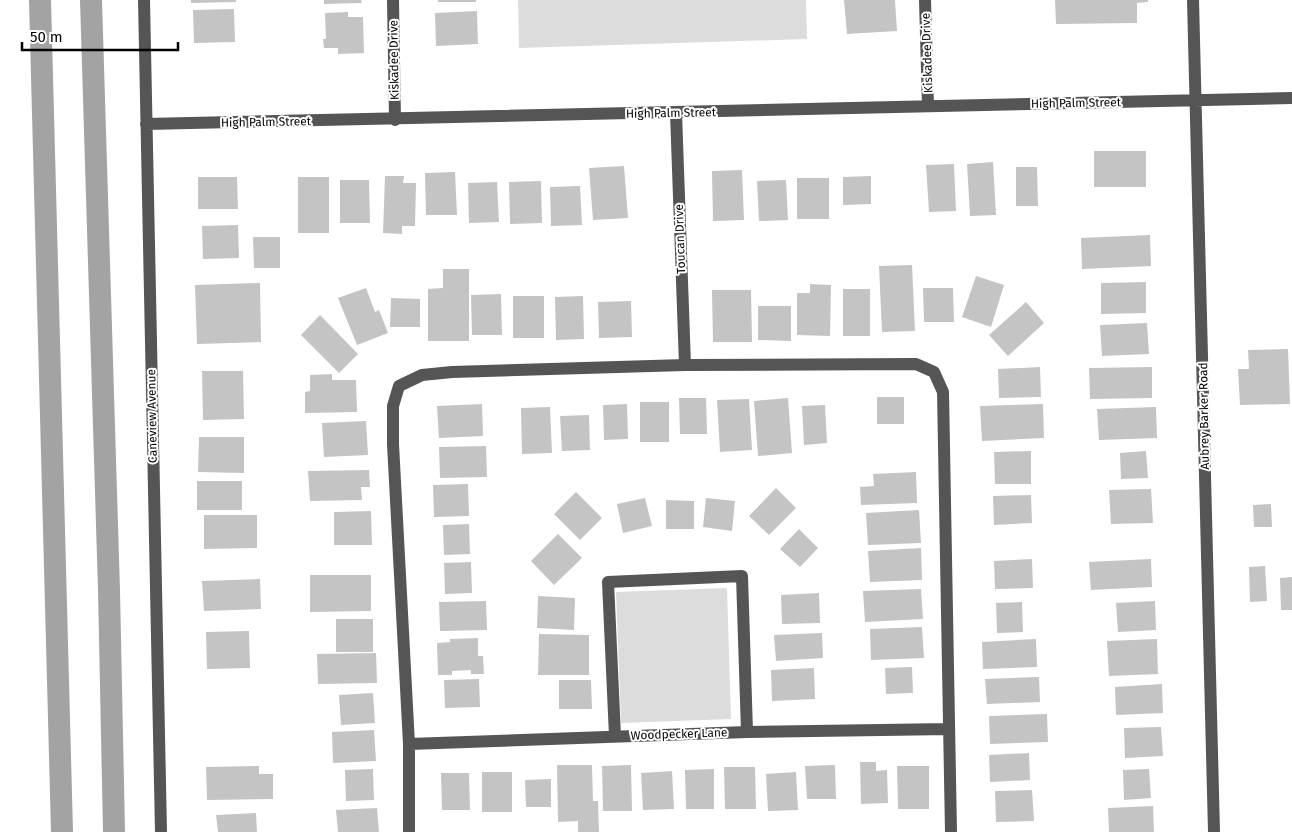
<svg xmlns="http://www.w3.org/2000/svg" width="1292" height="832" viewBox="0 0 1292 832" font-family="'Fira Sans',sans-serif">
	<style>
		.green { fill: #dcdcdc }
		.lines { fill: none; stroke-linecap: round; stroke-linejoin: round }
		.canal { stroke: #a3a3a3; stroke-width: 22 }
		.building { fill: #c4c4c4 }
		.minor { stroke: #555; stroke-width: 12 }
		.labels { text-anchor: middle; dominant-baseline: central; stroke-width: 4; stroke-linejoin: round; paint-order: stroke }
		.street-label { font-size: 12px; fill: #000; stroke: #fff }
	</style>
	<rect width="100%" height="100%" fill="#fff"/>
	<path class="green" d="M 518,0 L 806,0 L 807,39 L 519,48 Z
		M 727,588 L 731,719 L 621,723 L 616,592 Z"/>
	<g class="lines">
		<path class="canal" d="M 40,0 L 62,832
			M 91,0 L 109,590 L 114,832"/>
	</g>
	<path class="building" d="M 191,0 L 236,0 L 236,2 L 191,3 Z
		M 324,0 L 361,0 L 362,3 L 324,4 Z
		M 438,0 L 476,0 L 476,2 L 438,2 Z
		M 844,0 L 895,0 L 897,31 L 847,34 Z
		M 1055,0 L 1148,0 L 1148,2 L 1137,3 L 1137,23 L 1056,24 Z
		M 234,9 L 235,42 L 194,43 L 193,10 Z
		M 477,11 L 478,44 L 436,46 L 435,13 Z
		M 348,12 L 348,17 L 363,17 L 364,53 L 338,54 L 338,48 L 324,48 L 323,39 L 326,39 L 325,13 Z
		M 1094,151 L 1146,151 L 1146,187 L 1094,187 Z
		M 993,162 L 996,215 L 970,216 L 967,164 Z
		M 954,164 L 956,211 L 929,212 L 926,165 Z
		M 624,166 L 628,218 L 593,220 L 589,168 Z
		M 1016,167 L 1037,167 L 1038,206 L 1016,206 Z
		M 742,170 L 744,220 L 713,221 L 712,171 Z
		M 455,172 L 457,215 L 426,215 L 425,173 Z
		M 385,176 L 404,176 L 403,183 L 416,183 L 415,226 L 402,226 L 402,234 L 383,233 Z
		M 871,176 L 871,204 L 843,205 L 843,177 Z
		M 198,177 L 237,177 L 238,209 L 198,209 Z
		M 298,177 L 329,177 L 329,233 L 298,233 Z
		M 797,178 L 829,178 L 829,219 L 797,219 Z
		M 340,180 L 369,180 L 370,223 L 340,223 Z
		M 786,180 L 788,220 L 759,221 L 757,181 Z
		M 541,181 L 542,223 L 510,224 L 509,182 Z
		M 497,182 L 499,222 L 469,223 L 468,183 Z
		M 580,186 L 582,225 L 551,226 L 550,187 Z
		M 238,225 L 239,258 L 203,259 L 202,226 Z
		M 1150,235 L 1151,266 L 1082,269 L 1081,238 Z
		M 253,237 L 280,237 L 280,268 L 254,268 Z
		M 912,265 L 915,331 L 882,332 L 879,266 Z
		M 443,269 L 469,269 L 469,341 L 428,341 L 428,289 L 443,288 Z
		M 976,276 L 1004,285 L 991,327 L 962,317 Z
		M 1146,282 L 1146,313 L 1101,314 L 1101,283 Z
		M 260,283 L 261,342 L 197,344 L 195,285 Z
		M 810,284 L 831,285 L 830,336 L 797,335 L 797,293 L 810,293 Z
		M 366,288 L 375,312 L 379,310 L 388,333 L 357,345 L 338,298 Z
		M 923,288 L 953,288 L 954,322 L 924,322 Z
		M 843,289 L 870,289 L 870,336 L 843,336 Z
		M 712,290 L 751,290 L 752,342 L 713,342 Z
		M 501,294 L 502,335 L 472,335 L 471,295 Z
		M 513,296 L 544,296 L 544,338 L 513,338 Z
		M 583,296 L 584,339 L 556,340 L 555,297 Z
		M 391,298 L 420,299 L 420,327 L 390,327 Z
		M 631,301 L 632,337 L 599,338 L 598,302 Z
		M 1026,302 L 1044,323 L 1008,356 L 989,335 Z
		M 758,306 L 791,306 L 791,341 L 758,340 Z
		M 320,315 L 358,354 L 339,373 L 301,335 Z
		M 1147,323 L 1149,354 L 1102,356 L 1100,325 Z
		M 1288,349 L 1290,404 L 1240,405 L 1238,369 L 1249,369 L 1248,350 Z
		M 1040,367 L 1041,397 L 999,398 L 998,369 Z
		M 1152,367 L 1152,398 L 1090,399 L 1089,368 Z
		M 202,371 L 243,371 L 244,419 L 203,420 Z
		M 332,374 L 332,380 L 356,380 L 357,412 L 305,413 L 305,392 L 310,391 L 310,375 Z
		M 877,397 L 904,397 L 904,424 L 877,424 Z
		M 679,398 L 706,398 L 707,434 L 680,434 Z
		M 788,398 L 792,453 L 758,456 L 754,401 Z
		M 749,399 L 752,450 L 720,452 L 717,400 Z
		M 640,402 L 669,402 L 669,442 L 640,442 Z
		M 482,404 L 483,436 L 439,438 L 437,406 Z
		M 627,404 L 628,439 L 604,440 L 603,405 Z
		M 1043,404 L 1044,438 L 982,441 L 980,406 Z
		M 825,405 L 827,443 L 804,445 L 802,406 Z
		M 550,407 L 552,453 L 522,454 L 521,408 Z
		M 1156,407 L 1157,438 L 1099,440 L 1097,409 Z
		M 589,415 L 590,450 L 562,451 L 560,416 Z
		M 366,421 L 368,455 L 324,457 L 322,423 Z
		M 199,437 L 244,437 L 244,473 L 198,472 Z
		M 486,446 L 487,477 L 440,478 L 439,447 Z
		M 1031,451 L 1031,484 L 995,484 L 994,452 Z
		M 1146,451 L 1148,478 L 1121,479 L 1120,453 Z
		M 369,470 L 370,487 L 361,487 L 362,500 L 310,501 L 308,471 Z
		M 916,472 L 917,503 L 861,505 L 860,487 L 874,486 L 873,474 Z
		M 197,481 L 242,481 L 242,510 L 197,510 Z
		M 468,484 L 469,516 L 434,517 L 433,485 Z
		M 776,488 L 796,508 L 769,535 L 749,516 Z
		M 1151,489 L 1153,523 L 1111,524 L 1109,490 Z
		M 576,492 L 602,518 L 580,540 L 554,514 Z
		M 1031,495 L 1032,523 L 994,525 L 993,496 Z
		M 645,498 L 652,526 L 623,533 L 617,504 Z
		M 706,498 L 735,501 L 732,531 L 703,527 Z
		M 666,500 L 694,501 L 694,529 L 666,529 Z
		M 1271,504 L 1272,527 L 1254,527 L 1253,505 Z
		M 919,510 L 921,543 L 868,545 L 866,513 Z
		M 371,511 L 372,545 L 334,545 L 334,512 Z
		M 204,515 L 257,515 L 257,548 L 204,549 Z
		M 469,524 L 470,554 L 444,555 L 443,525 Z
		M 799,529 L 818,548 L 800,567 L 780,549 Z
		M 558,534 L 582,558 L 554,585 L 531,561 Z
		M 921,548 L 922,580 L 870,582 L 868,551 Z
		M 1032,559 L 1033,588 L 995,589 L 994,561 Z
		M 1151,559 L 1152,587 L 1091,590 L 1089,562 Z
		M 471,562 L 472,593 L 445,594 L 444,563 Z
		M 1265,566 L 1267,601 L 1250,602 L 1249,567 Z
		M 310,575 L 371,575 L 371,611 L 310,612 Z
		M 1292,577 L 1292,610 L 1281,610 L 1280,578 Z
		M 260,579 L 261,609 L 204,611 L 202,581 Z
		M 921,589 L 923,619 L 865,622 L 863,591 Z
		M 819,593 L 820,623 L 782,624 L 781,595 Z
		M 538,596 L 575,598 L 574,630 L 537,628 Z
		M 486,601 L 487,630 L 440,631 L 439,602 Z
		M 1155,601 L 1156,630 L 1118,632 L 1116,603 Z
		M 1022,602 L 1023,632 L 997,633 L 996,603 Z
		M 336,619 L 373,619 L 373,652 L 336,652 Z
		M 922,627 L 924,658 L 871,660 L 870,629 Z
		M 249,631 L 250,668 L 207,669 L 206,632 Z
		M 822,633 L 823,658 L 776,661 L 774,635 Z
		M 539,634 L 589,635 L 589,675 L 538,675 Z
		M 478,638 L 478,656 L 483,656 L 484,674 L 471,674 L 471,670 L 452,671 L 452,675 L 438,675 L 437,643 L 450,642 L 450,639 Z
		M 1036,639 L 1037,667 L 983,669 L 982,642 Z
		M 1157,639 L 1158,674 L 1109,676 L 1107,641 Z
		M 376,653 L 377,683 L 318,684 L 317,654 Z
		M 912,667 L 913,693 L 886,694 L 885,668 Z
		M 814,668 L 815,699 L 772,701 L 771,670 Z
		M 1039,677 L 1040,702 L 987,704 L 985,679 Z
		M 479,679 L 480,707 L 445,708 L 444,680 Z
		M 559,680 L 591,680 L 592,709 L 559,709 Z
		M 1162,684 L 1163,713 L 1116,715 L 1115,687 Z
		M 373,693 L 375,723 L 341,725 L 339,695 Z
		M 1047,714 L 1048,742 L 990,744 L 989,716 Z
		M 1161,727 L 1163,756 L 1125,758 L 1124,728 Z
		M 374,730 L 376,761 L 333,763 L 332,732 Z
		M 1029,753 L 1030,780 L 990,782 L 989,755 Z
		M 860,762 L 876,762 L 876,771 L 887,770 L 888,803 L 861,804 Z
		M 557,765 L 592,765 L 593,801 L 598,801 L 599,832 L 578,832 L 578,821 L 558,822 Z
		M 631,765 L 632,811 L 603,811 L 602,766 Z
		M 835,765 L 836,799 L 807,799 L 805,766 Z
		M 259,766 L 259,774 L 273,774 L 273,799 L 207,800 L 206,767 Z
		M 897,766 L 929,766 L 929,809 L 898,809 Z
		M 724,767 L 755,767 L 756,809 L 725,809 Z
		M 373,769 L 374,800 L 346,801 L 345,770 Z
		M 714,769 L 714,809 L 686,809 L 685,770 Z
		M 1149,769 L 1151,798 L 1124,800 L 1123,770 Z
		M 672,771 L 674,809 L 643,810 L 641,773 Z
		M 482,772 L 512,772 L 512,812 L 482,812 Z
		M 796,772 L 798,810 L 768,811 L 766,774 Z
		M 441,773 L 469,773 L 470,810 L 442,810 Z
		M 551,779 L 551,807 L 526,807 L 525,780 Z
		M 1032,790 L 1034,821 L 996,822 L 995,791 Z
		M 1153,806 L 1154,832 L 1109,832 L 1108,808 Z
		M 377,808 L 379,832 L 338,832 L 336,810 Z
		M 256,813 L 257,832 L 218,832 L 216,815 Z"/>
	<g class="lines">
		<path class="minor" d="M 144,0 L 161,832
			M 393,0 L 395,120
			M 925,0 L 928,106
			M 1193,0 L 1214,832
			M 676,113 L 685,365
			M 146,124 L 1292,98
			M 615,736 L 608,582 L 742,576 L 747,732
			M 409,744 L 747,732 L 949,729
			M 409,832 L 409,744 L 393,444 L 393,406 L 399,386 L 422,375 L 452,372 L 685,365 L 916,364 L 934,372 L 943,392 L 951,832"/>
	</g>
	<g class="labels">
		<g class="street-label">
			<text transform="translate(927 53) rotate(-92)">Kiskadee Drive</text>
			<text transform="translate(394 60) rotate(-91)">Kiskadee Drive</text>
			<text transform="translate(1076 103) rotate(-1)">High Palm Street</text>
			<text transform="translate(671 113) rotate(-1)">High Palm Street</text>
			<text transform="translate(266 122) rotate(-1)">High Palm Street</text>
			<text transform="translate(680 239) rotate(-92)">Toucan Drive</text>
			<text transform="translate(152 416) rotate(-91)">Caneview Avenue</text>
			<text transform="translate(1204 416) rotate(-91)">Aubrey Barker Road</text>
			<text transform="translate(679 734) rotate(-2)">Woodpecker Lane</text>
		</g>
	</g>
	<path d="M22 42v8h156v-8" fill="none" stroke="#000000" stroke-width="2.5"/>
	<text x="30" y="42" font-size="15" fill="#000000" stroke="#ffffff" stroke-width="4" paint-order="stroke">50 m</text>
</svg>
